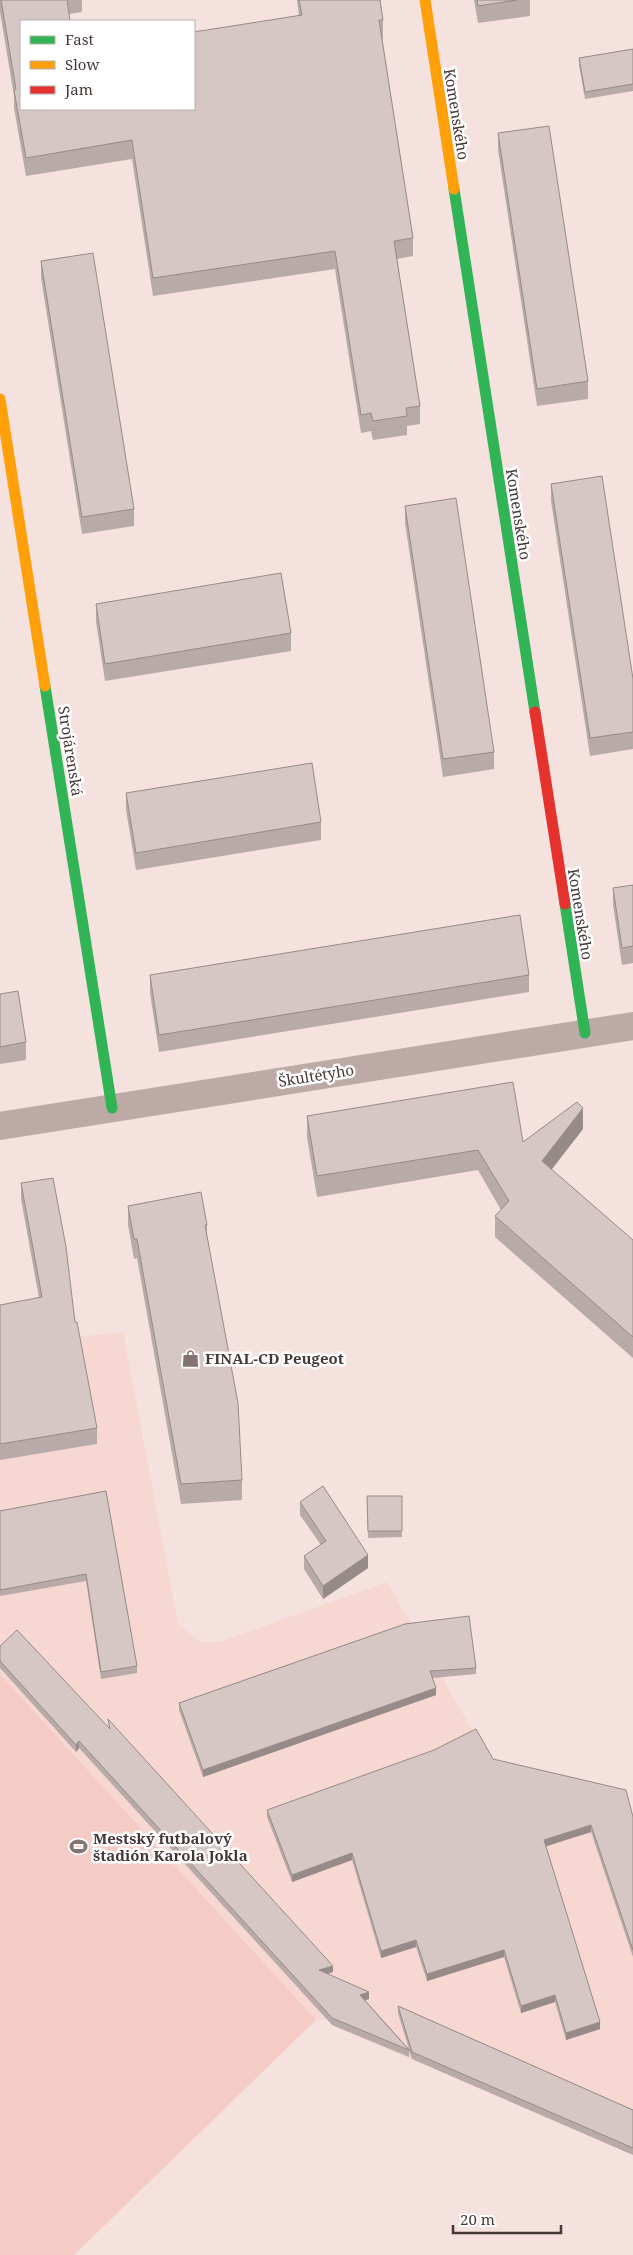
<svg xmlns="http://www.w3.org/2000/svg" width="633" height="2255" viewBox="0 0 633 2255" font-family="'Noto Serif',serif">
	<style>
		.built { fill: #f7d7d2 }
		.green { fill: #f4cbc5 }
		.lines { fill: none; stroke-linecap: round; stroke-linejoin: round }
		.street { stroke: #bda9a6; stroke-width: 28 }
		.fast { stroke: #30b455; stroke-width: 11 }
		.slow { stroke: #ff9f0a; stroke-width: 11 }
		.jam { stroke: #e5322d; stroke-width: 11 }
		.wall { fill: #b8aaa9 }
		.shaded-wall { fill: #968b89 }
		.building { fill: #d6c6c4; stroke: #968b89 }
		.labels { text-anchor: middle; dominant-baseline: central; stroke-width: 5; stroke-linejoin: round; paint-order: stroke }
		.street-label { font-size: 15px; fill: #463836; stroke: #fff }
		.poi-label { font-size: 15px; font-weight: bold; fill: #463836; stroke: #fff; text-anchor: start }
	</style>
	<rect width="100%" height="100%" fill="#f5e2df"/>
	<path class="built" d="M 123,1332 L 178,1624 L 200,1642 L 220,1642 L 387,1582 L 493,1766 L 633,1824 L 633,2155 L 333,2026 L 327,2020 L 316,2020 L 0,1674 L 0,1425 L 77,1337 Z"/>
	<path class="green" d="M 0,1674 L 316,2020 L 74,2255 L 0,2255 Z"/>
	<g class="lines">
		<path class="street" d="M 0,1126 L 633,1026"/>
		<path class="fast" d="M 454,189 L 535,712
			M 45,686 L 112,1108
			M 565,904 L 585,1033"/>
		<path class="slow" d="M 425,0 L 454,189
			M 0,399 L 45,686"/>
		<path class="jam" d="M 535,712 L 565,904"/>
	</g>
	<path class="wall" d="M 0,0 L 82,0 L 82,12 L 69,14 L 21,109 L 299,16 L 297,0 L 380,0 L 383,20 L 383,39 L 382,39 L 413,238 L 413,256 L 397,259 L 420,406 L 420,424 L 407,426 L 407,435 L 373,440 L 371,431 L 361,433 L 335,269 L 153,296 L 132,159 L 26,176 L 14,108 L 14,96 L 0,12 Z
		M 474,0 L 530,0 L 530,16 L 478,23 Z
		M 633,49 L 633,91 L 585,99 L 579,65 L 579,58 Z
		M 498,133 L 588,381 L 588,399 L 537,406 L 498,150 Z
		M 41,261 L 134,509 L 134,526 L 82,534 L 41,278 Z
		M 551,484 L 633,679 L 633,749 L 590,756 L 551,501 Z
		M 405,506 L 494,752 L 494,769 L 443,777 L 405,523 Z
		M 96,604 L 291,633 L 291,651 L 105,681 L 96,622 Z
		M 126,793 L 321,822 L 321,840 L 136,870 L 126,810 Z
		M 633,885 L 633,963 L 622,965 L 613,905 L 613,888 Z
		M 150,975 L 529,975 L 529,992 L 159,1052 L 150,993 Z
		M 0,994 L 26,1042 L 26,1060 L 0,1064 Z
		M 307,1116 L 523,1142 L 583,1129 L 551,1169 L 633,1240 L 633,1358 L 495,1237 L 495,1216 L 501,1210 L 478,1170 L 317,1197 L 307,1137 Z
		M 21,1183 L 75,1322 L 97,1428 L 97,1444 L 0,1460 L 0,1305 L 39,1298 L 21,1199 Z
		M 128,1206 L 207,1225 L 207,1236 L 242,1480 L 242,1500 L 181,1504 L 137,1258 L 134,1259 L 128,1225 Z
		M 106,1491 L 137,1666 L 137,1673 L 101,1679 L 86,1581 L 0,1596 L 0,1511 Z
		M 367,1496 L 402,1496 L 402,1537 L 368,1538 Z
		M 300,1502 L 368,1568 L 323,1599 L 304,1569 L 304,1556 L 321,1545 L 300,1515 Z
		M 405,1624 L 476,1668 L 476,1674 L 433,1678 L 436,1695 L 203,1777 L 179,1710 L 179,1703 Z
		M 0,1646 L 109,1728 L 108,1719 L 333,1972 L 328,1974 L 369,1999 L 365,2000 L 409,2049 L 398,2013 L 398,2006 L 633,2110 L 633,2155 L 412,2059 L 409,2051 L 409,2057 L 332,2025 L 79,1748 L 76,1752 L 0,1668 Z
		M 493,1759 L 633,1817 L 633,1957 L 591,1832 L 546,1846 L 600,2029 L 566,2040 L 555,2002 L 521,2013 L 504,1957 L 427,1981 L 416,1947 L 381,1958 L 352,1860 L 292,1882 L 267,1817 L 267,1810 Z"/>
	<path class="shaded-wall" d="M 583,1108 L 583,1129 L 542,1182 L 542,1161 Z
		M 368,1555 L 368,1568 L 323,1599 L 323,1586 Z
		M 436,1688 L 436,1695 L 203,1777 L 203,1770 Z
		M 79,1741 L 79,1748 L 76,1752 L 76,1745 Z
		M 591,1825 L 591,1832 L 544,1847 L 544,1840 Z
		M 352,1853 L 352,1860 L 292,1882 L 292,1875 Z
		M 416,1940 L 416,1947 L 381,1958 L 381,1951 Z
		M 504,1950 L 504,1957 L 427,1981 L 427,1974 Z
		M 333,1966 L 333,1972 L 319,1976 L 319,1970 Z
		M 369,1992 L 369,1999 L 360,2002 L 360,1995 Z
		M 555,1995 L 555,2002 L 521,2013 L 521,2006 Z
		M 600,2022 L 600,2029 L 566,2040 L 566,2033 Z"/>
	<path class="building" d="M 1,0 L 67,0 L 70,21 L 21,21 L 21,109 L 194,109 L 194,32 L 302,15 L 299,0 L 380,0 L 383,20 L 379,20 L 413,238 L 394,241 L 420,406 L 406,408 L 407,416 L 373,421 L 371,413 L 361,415 L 335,251 L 153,278 L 132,140 L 26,158 L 14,90 L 16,89 Z
		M 477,0 L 517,0 L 478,6 Z
		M 633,49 L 633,84 L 585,92 L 579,58 Z
		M 549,126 L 588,381 L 537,389 L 498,133 Z
		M 93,253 L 134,509 L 82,517 L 41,261 Z
		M 602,476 L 633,679 L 633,732 L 590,738 L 551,484 Z
		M 456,498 L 494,752 L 443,759 L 405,506 Z
		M 281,573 L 291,633 L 105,664 L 96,604 Z
		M 312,763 L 321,822 L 136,853 L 126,793 Z
		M 633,885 L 633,946 L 622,948 L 613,888 Z
		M 520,915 L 529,975 L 159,1035 L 150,975 Z
		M 18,991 L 26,1042 L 0,1047 L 0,994 Z
		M 513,1082 L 523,1142 L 577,1102 L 583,1108 L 542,1161 L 633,1240 L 633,1337 L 495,1216 L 509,1201 L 478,1150 L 317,1176 L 307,1116 Z
		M 53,1178 L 66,1247 L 75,1322 L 77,1322 L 97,1428 L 0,1444 L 0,1305 L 42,1297 L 21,1183 Z
		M 201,1192 L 207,1225 L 205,1225 L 238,1403 L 242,1480 L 181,1484 L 137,1239 L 134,1239 L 128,1206 Z
		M 323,1486 L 368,1555 L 323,1586 L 304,1556 L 326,1541 L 300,1502 Z
		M 106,1491 L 137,1666 L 101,1672 L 86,1574 L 0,1590 L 0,1511 Z
		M 367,1496 L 402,1496 L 402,1531 L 368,1531 Z
		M 469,1616 L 476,1668 L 430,1671 L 436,1688 L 203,1770 L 179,1703 L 405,1624 Z
		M 17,1630 L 110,1729 L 108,1719 L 333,1966 L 319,1970 L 369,1992 L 360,1995 L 409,2050 L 332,2018 L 79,1741 L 76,1745 L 0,1661 L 0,1646 Z
		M 476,1729 L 493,1759 L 626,1790 L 633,1817 L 633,1950 L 591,1825 L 544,1840 L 600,2022 L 566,2033 L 555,1995 L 521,2006 L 504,1950 L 427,1974 L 416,1940 L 381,1951 L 352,1853 L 292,1875 L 267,1810 L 434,1750 Z
		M 398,2006 L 633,2110 L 633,2148 L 412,2052 Z"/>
	<defs>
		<symbol id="shop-bare" viewBox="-9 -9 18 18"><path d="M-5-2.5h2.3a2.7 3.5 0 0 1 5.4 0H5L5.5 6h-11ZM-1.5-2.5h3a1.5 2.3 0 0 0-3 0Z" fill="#837471" stroke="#fff" stroke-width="2.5" paint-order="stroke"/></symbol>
		<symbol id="stadium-bare" viewBox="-9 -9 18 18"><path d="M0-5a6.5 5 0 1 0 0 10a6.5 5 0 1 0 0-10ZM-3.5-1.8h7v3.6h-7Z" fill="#837471" stroke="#fff" stroke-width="2.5" paint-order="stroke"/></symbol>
	</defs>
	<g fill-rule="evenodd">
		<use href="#shop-bare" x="178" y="1346" width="25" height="25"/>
		<use href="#stadium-bare" x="66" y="1834" width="25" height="25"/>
	</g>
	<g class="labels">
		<g class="street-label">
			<text transform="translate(457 114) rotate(81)">Komenského</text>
			<text transform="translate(519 514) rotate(81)">Komenského</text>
			<text transform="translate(71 751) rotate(81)">Strojárenská</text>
			<text transform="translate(581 914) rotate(81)">Komenského</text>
			<text transform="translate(316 1075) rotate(-9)">Škultétyho</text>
		</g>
		<g class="poi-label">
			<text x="205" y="1358">FINAL-CD Peugeot</text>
			<text x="93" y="1838">Mestský futbalový<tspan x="93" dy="17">štadión Karola Jokla</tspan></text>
		</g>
	</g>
	<rect x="20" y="20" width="175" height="90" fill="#ffffff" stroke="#b5afaf"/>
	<rect x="30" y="36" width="25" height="8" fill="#30b455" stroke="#b5afaf"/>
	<text x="65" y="45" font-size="15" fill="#463836">Fast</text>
	<rect x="30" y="61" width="25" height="8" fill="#ff9f0a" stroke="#b5afaf"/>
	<text x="65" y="70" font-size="15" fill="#463836">Slow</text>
	<rect x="30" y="86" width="25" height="8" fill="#e5322d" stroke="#b5afaf"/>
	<text x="65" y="95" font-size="15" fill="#463836">Jam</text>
	<path d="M453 2225v8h108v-8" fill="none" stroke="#463836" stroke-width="2.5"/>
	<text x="460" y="2225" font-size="15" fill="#463836" stroke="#ffffff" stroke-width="4" paint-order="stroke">20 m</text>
</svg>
